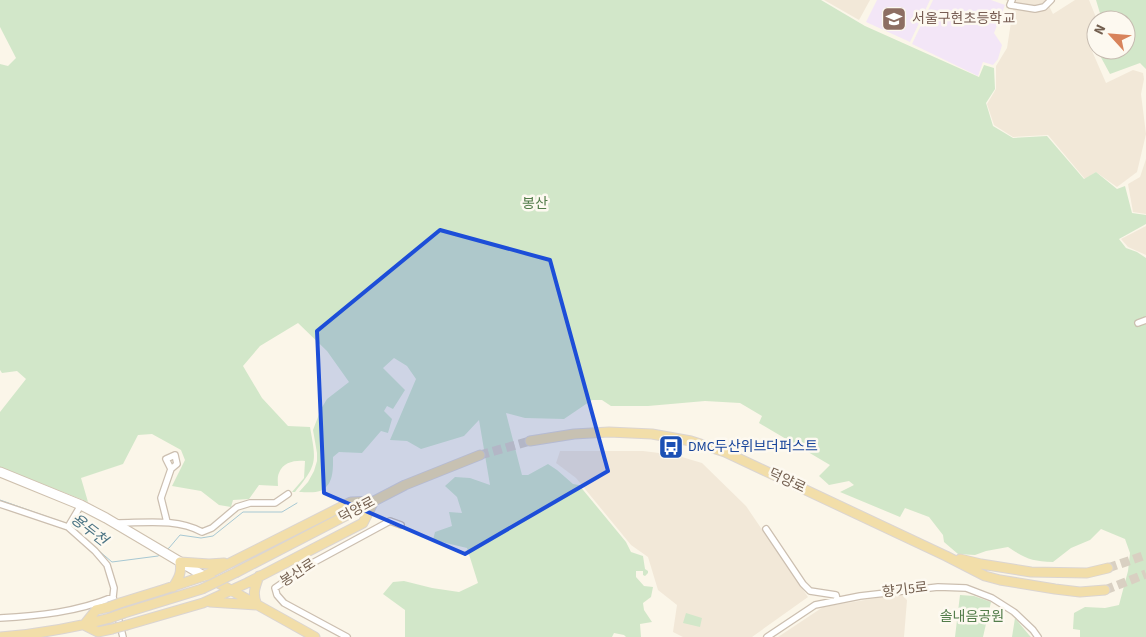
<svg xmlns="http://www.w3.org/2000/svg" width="1146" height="637" viewBox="0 0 1146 637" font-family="'Source Sans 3','Noto Sans KR',sans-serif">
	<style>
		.residential { fill: #f2e8d8 }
		.education { fill: #f3e6f7 }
		.green { fill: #d2e7c9 }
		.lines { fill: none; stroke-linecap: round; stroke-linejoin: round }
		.stream { stroke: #a7c8d3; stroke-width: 1 }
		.secondary-tunnel { stroke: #d9d0c2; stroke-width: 9; stroke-dasharray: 9 4.5; stroke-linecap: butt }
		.primary-tunnel { stroke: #d9d0c2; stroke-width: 9; stroke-dasharray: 9 4.5; stroke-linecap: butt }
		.street-casing { stroke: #ccbfb0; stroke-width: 8 }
		.secondary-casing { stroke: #cec0ae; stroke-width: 11 }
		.primary-casing { stroke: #dbd5d1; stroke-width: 11 }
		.street { stroke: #fff; stroke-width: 5.5 }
		.secondary { stroke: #fff; stroke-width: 9 }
		.primary { stroke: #f2dea9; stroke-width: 9 }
		.primary-bridge-casing { stroke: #dbd5d1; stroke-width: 11; stroke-linecap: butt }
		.primary-bridge { stroke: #f2dea9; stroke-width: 9 }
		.marked { fill: #1d4ed8; fill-opacity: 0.2; stroke: #1d4ed8; stroke-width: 4; stroke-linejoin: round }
		.labels { text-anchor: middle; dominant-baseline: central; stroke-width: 5; stroke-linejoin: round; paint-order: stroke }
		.education-label { font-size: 14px; fill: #785e54; stroke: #fdf9f0; text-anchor: start }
		.park-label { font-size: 14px; fill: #547d4b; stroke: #fdf9f0 }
		.transit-label { font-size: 14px; fill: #164399; stroke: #fdf9f0; text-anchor: start }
		.street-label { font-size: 14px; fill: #735f4f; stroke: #fdf9f0 }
		.water-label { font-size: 15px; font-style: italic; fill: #4b7484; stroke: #fdf9f0 }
	</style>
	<rect width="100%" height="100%" fill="#fbf6e9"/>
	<path class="residential" d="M 824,0 L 870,0 L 859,20 Z
		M 1005,0 L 1046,0 L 1053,14 L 1075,0 L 1089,0 L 1097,20 L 1096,20 L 1096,29 L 1089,44 L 1106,83 L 1133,70 L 1143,73 L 1144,79 L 1141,94 L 1146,134 L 1137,172 L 1117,187 L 1096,172 L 1085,179 L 1048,135 L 1013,137 L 994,125 L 987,104 L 996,89 L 996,66 L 1007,48 L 1014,3 Z
		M 1146,159 L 1146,214 L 1133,212 L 1128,184 L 1140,177 Z
		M 1146,226 L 1146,255 L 1128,247 L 1121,239 Z
		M 560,451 L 643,451 L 675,455 L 702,463 L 746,506 L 808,597 L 752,637 L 683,637 L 673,632 L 677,605 L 658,590 L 648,557 L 631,545 L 576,478 L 556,463 Z
		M 901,594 L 907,600 L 904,637 L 778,637 L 823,607 Z"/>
	<path class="education" d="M 877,0 L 930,0 L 910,42 L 866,22 Z
		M 933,0 L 991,0 L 1005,5 L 994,33 L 1002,45 L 998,59 L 993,65 L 983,62 L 978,76 L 912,44 Z"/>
	<path class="green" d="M 0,0 L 821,0 L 865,26 L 979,77 L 984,65 L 994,68 L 995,89 L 986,103 L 993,126 L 1013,138 L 1047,136 L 1084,179 L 1096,172 L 1117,189 L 1125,186 L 1132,213 L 1146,215 L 1146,224 L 1119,239 L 1126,248 L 1137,252 L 1146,258 L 1146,637 L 1080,637 L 1080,630 L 1073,629 L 1074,613 L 1085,607 L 1105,608 L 1119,605 L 1128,571 L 1130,553 L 1125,539 L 1101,529 L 1090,540 L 1071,548 L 1053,562 C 1032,561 1026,559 1008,547 L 986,551 L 975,555 L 958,554 L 944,542 L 943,535 L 929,517 L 905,508 L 900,517 L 840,492 L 854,485 L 849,481 L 829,485 L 819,476 L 830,465 L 759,423 L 762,416 L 740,403 L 705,401 L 648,406 L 611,406 L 602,400 L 592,400 L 564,419 L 525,418 L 506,413 L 522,475 L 528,475 L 548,464 L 557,470 L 573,484 L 579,485 L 626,542 L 631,552 L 643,556 L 645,569 L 648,571 L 648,573 L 645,576 L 643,575 L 643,571 L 636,571 L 636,577 L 644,586 L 653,587 L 651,597 L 643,603 L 644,610 L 652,622 L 640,624 L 641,637 L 626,637 L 624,635 L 614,633 L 612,637 L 405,637 L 405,610 L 383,594 L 393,582 L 404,581 L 432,588 L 459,592 L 478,583 L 467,548 L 433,540 L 435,532 L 452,526 L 449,512 L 462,513 L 457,497 L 445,486 L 455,477 L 470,478 L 490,485 L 479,420 L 464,436 L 421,449 L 407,441 L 390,440 L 416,379 L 407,366 L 394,358 L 383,368 L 405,390 L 393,409 L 387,406 L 384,411 L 392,419 L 388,433 L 381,431 L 362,453 L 339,452 L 333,457 C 333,469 334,485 320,491 C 315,493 305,492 299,492 L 308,482 L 314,471 L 317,461 L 317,453 L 313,430 L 321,409 L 327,399 L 349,382 L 327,351 L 298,323 L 260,346 L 243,366 L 262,398 L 288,426 L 310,427 C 316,461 318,464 295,492 L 292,492 L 304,478 L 305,461 C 295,460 283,462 279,473 C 277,477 278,483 278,486 L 259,485 L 249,499 L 233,500 L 231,507 L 219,505 L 201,491 L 172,486 L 185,460 L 181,450 L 152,434 L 138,435 L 123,464 L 81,478 L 88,502 L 0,467 L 0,412 L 26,379 L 17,371 L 2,373 L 0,370 L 0,64 L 8,66 L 16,58 L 0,27 Z
		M 1096,0 L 1146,0 L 1146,69 L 1140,63 L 1110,74 L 1097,50 L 1126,50 L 1126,20 L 1102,20 Z
		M 960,595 L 974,596 L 991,602 L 983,637 L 955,637 Z
		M 686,613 L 702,618 L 700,627 L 683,623 Z
		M 1015,618 L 1029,635 L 1031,637 L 1012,637 Z"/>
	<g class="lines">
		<path class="stream" d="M 0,500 L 68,524
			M 92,545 L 112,562 L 158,556 L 161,554
			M 166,550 L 169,548 L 180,535 L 201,538 L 213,536 L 243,512 L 282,512 L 297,503"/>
		<path class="secondary-tunnel" d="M 1108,568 L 1146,555
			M 1105,590 L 1146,574"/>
		<path class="primary-tunnel" d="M 480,455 L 530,441"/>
		<defs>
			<path id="street" d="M 1012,0 L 1010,5 L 1035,9 L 1044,7 L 1051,0
				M 1138,323 L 1146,320
				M 0,504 L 68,527 L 95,551 L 107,565 L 114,588 L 113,597 L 123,637
				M 167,522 L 161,498 L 171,469 L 177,464 L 175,455 L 166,459 L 171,469
				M 116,523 C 145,523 176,518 202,532 L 212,528 L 237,507 L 250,503 L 275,503 L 288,494
				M 68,527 L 81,505
				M 766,529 L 803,584 L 810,591 L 836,595 L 837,600
				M 0,618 C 38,616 77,612 113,597
				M 347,637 L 284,603 L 277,595 L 275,588 L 307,566 L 390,521 L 401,525
				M 767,637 L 815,605 L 860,596 L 938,587 L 966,588 L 992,598 L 1014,612 L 1033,630 L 1038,637"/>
			<path id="secondary" d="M 0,472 L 81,505 L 106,518 L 204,576"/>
			<path id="primary" d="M 530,441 L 574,434 L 609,432 L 652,434 L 691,441 L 725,452 L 946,556 L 985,576 L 1000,580 L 1055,589 L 1080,592 L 1105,590
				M 960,559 L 981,564 L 1031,572 L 1087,573 L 1108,568
				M 237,572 L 405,485 L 480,455
				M 211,579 L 315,637
				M 173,587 C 179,578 182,572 180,562 L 209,564 L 224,563
				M 210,602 L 257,605 C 252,594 255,587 259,576
				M 120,603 L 162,590 L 204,576 L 351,502 L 374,501
				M 109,607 L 96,610 L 84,625 L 98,632 L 112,629
				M 124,613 L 202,589
				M 127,625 L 203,603 L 247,583 L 363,523 L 374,501
				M 0,637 C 37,634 74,628 110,618"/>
		</defs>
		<use href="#street" class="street-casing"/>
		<use href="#secondary" class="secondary-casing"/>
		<use href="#primary" class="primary-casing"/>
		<use href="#street" class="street"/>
		<use href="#secondary" class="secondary"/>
		<use href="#primary" class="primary"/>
		<defs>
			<path id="primary-bridge" d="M 202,589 L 237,572
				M 109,607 L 120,603
				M 110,618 L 124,613
				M 112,629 L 127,625"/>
		</defs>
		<use href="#primary-bridge" class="primary-bridge-casing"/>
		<use href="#primary-bridge" class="primary-bridge"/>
	</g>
	<path class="marked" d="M 440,230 L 550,260 L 608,471 L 465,554 L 324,493 L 317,331 Z"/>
	<defs>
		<symbol id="school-square" viewBox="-11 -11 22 22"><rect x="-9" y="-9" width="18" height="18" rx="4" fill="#8d6e63" stroke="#fdf9f0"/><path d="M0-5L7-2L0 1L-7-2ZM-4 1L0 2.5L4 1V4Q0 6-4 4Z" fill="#fff"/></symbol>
		<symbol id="bus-square" viewBox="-11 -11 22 22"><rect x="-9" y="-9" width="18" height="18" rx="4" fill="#1a4fb4" stroke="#fdf9f0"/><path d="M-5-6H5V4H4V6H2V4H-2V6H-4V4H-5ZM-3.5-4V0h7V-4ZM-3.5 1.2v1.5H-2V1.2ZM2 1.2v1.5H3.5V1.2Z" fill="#fff"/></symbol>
	</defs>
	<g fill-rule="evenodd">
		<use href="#school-square" x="880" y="5" width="28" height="28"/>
		<use href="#bus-square" x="657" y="433" width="28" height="28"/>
	</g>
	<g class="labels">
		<g class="education-label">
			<text x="912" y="19">서울구현초등학교</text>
		</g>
		<g class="park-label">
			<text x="535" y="204">봉산</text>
			<text x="972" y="617">솔내음공원</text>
		</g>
		<g class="transit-label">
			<text x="688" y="447">DMC두산위브더퍼스트</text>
		</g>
		<g class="street-label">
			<text transform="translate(787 481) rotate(25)">덕양로</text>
			<text transform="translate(357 510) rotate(-28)">덕양로</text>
			<text transform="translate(298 573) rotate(-33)">봉산로</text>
			<text transform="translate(905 590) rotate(-7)">향기5로</text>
		</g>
		<g class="water-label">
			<text transform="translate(89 530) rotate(38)">용두천</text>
		</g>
	</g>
	<g transform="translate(1111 35) rotate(296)"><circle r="24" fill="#fdf9f0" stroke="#c6bbb0"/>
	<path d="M0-4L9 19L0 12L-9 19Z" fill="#d8835b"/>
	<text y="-8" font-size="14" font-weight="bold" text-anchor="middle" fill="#735f4f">N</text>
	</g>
</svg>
